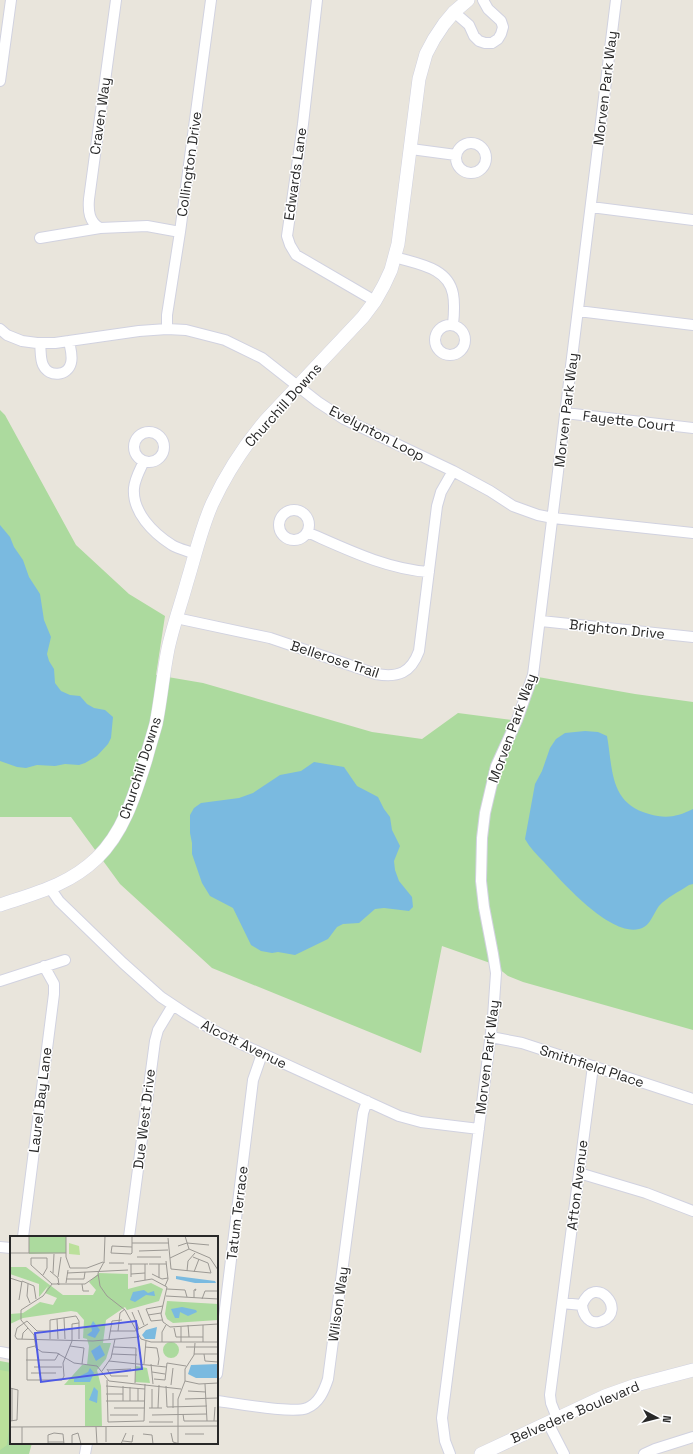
<svg xmlns="http://www.w3.org/2000/svg" width="693" height="1454" viewBox="0 0 693 1454" font-family="'Space Grotesk',sans-serif">
	<style>
		.green { fill: #acda9e }
		.pitch { fill: #bbe09b }
		.water { fill: #7abae0 }
		.lines { fill: none; stroke-linecap: round; stroke-linejoin: round }
		.minor-casing { stroke: #d1d2e0; stroke-width: 12 }
		.tertiary-casing { stroke: #d1d2e0; stroke-width: 14 }
		.minor { stroke: #fff; stroke-width: 10 }
		.tertiary { stroke: #fff; stroke-width: 13 }
		.labels { text-anchor: middle; dominant-baseline: central; stroke-width: 3; stroke-linejoin: round; paint-order: stroke }
		.street-label { font-size: 14px; fill: #282828; stroke: #fff }
		.inset-road { fill: none; stroke: #9c9994; stroke-width: 1 }
		.view { fill: #4d59e5; fill-opacity: 0.15; stroke: #4d59e5; stroke-width: 2 }
		.inset-edge { fill: none; stroke: #282828; stroke-width: 2 }
	</style>
	<rect width="100%" height="100%" fill="#e9e5dc"/>
	<path class="green" d="M 0,410 L 5,415 L 76,545 L 129,594 L 165,616 L 156,675 L 203,683 L 372,732 L 422,739 L 458,713 L 520,721 L 538,677 L 635,694 L 693,702 L 693,1030 L 523,982 L 508,976 L 493,964 L 442,946 L 421,1053 L 212,968 L 120,884 L 71,817 L 0,817 Z
		M 0,1361 L 11,1363 L 11,1443 L 32,1443 L 29,1454 L 0,1454 Z"/>
	<path class="pitch" d="M 0,1370 L 11,1372 L 11,1401 L 9,1402 L 11,1405 L 11,1410 L 7,1445 L 0,1450 Z"/>
	<path class="water" d="M 0,525 L 10,537 L 14,547 L 23,560 L 29,577 L 40,594 L 44,620 L 51,637 L 47,654 L 49,661 L 54,669 L 55,683 L 61,691 L 70,695 L 80,696 L 87,704 L 94,708 L 105,710 L 113,717 L 111,738 L 108,744 L 97,756 L 85,763 L 79,765 L 65,764 L 55,766 L 37,765 L 26,768 L 17,767 L 0,761 Z
		M 585,731 L 598,732 L 607,736 C 613,769 609,803 649,814 C 666,819 677,817 693,809 L 693,884 L 689,885 C 679,892 667,897 659,906 C 653,914 650,927 639,929 C 610,936 563,883 544,862 C 537,855 530,848 525,839 L 535,784 L 542,771 L 550,748 L 556,739 L 565,733 Z
		M 314,762 L 344,767 L 357,786 L 378,797 L 384,809 L 390,817 L 392,830 L 400,846 L 394,861 L 395,870 L 399,881 L 412,897 L 413,907 L 409,911 L 384,908 L 375,909 L 359,923 L 343,924 L 337,927 L 328,939 L 295,955 L 278,952 L 272,953 L 261,951 L 251,945 L 233,908 L 210,896 L 202,883 L 192,854 L 192,843 L 190,833 L 190,815 L 194,808 L 201,803 L 239,798 L 253,793 L 280,775 L 301,771 Z"/>
	<g class="lines">
		<defs>
			<path id="minor" d="M 317,0 L 303,124 L 287,236 L 290,245 L 296,255 L 375,301
				M 454,12 L 469,25 L 474,36 L 479,41 L 485,43 L 492,43 L 498,39 L 501,34 L 503,27 L 501,21 L 488,9 L 483,0
				M 0,81 L 11,0
				M456 158a15 15 0 1 1 30 0a15 15 0 1 1-30 0Z
				M 411,149 L 456,155
				M 591,207 L 693,220
				M 100,228 C 89,222 88,211 89,199 L 116,0
				M 40,238 L 100,228 L 147,226 L 180,232
				M 395,257 C 417,264 448,267 453,294 C 455,304 454,315 453,325
				M 578,311 L 693,325
				M435 340a15 15 0 1 1 30 0a15 15 0 1 1-30 0Z
				M 0,329 L 7,335 L 22,341 L 37,343 L 55,343 L 139,331 L 167,329 L 186,330 L 225,340 L 262,358 L 318,402 L 344,419 L 453,471 L 490,491 L 513,506 L 538,515 L 553,518 L 693,533
				M 167,329 L 167,315 L 180,232 L 211,0
				M 40,343 C 41,350 40,359 43,365 C 49,378 68,376 71,363 C 73,356 70,347 69,341
				M 565,413 L 693,428
				M134 447a15 15 0 1 1 30 0a15 15 0 1 1-30 0Z
				M 144,461 C 140,470 135,478 134,488 C 132,512 153,533 172,545 C 179,549 188,551 195,554
				M279 525a15 15 0 1 1 30 0a15 15 0 1 1-30 0Z
				M 307,532 C 346,549 386,569 429,572
				M 176,618 L 270,638 L 376,674 C 398,678 411,673 419,651 L 437,506 L 441,492 L 453,471
				M 541,621 L 693,637
				M 50,888 L 59,901 L 123,963 L 161,997 L 185,1013 L 213,1030 L 239,1043 L 399,1116 L 421,1122 L 479,1129
				M 0,981 L 65,960
				M 491,1037 L 522,1043 L 693,1099
				M 579,1173 L 646,1193 L 693,1211
				M 23,1237 L 54,994 L 54,984 L 44,966
				M 129,1237 L 155,1041 L 158,1030 L 173,1005
				M 0,1247 L 11,1248
				M 562,1303 L 582,1305 C 595,1272 628,1311 602,1321 C 590,1326 583,1316 582,1305
				M 0,1352 L 11,1354
				M 217,1374 L 253,1080 L 262,1054
				M 217,1401 C 234,1403 294,1414 307,1408 C 319,1403 324,1391 328,1379 L 363,1113 L 367,1101
				M 557,1418 L 551,1403 L 550,1395 L 593,1066
				M 548,1423 L 564,1454
				M 85,1454 L 87,1443
				M 450,1454 L 445,1441 L 442,1418 L 493,1017 L 496,973 L 493,954 L 484,907 L 481,881 L 482,838 L 485,813 L 496,766 L 517,720 L 533,675 L 616,0
				M 644,1454 L 655,1449 L 693,1437"/>
			<path id="tertiary" d="M 0,905 C 36,893 69,885 97,858 C 124,832 135,794 146,759 C 149,747 153,735 156,724 C 161,699 163,674 168,649 C 173,626 181,604 187,582 C 195,556 201,529 212,504 C 226,474 244,446 266,420 L 363,317 L 375,301 L 384,285 L 391,270 L 398,244 L 419,79 L 426,54 L 434,39 L 444,24 L 454,12 L 468,0
				M 481,1454 L 605,1396 L 636,1385 L 693,1370"/>
		</defs>
		<use href="#minor" class="minor-casing"/>
		<use href="#tertiary" class="tertiary-casing"/>
		<use href="#minor" class="minor"/>
		<use href="#tertiary" class="tertiary"/>
	</g>
	<g class="labels">
		<g class="street-label">
			<text transform="translate(605 88) rotate(-83)">Morven Park Way</text>
			<text transform="translate(100 116) rotate(-82)">Craven Way</text>
			<text transform="translate(189 164) rotate(-82)">Collington Drive</text>
			<text transform="translate(295 174) rotate(-82)">Edwards Lane</text>
			<text transform="translate(283 405) rotate(-48)">Churchill Downs</text>
			<text transform="translate(566 410) rotate(-83)">Morven Park Way</text>
			<text transform="translate(629 421) rotate(7)">Fayette Court</text>
			<text transform="translate(377 433) rotate(27)">Evelynton Loop</text>
			<text transform="translate(617 629) rotate(6)">Brighton Drive</text>
			<text transform="translate(335 659) rotate(18)">Bellerose Trail</text>
			<text transform="translate(512 728) rotate(-70)">Morven Park Way</text>
			<text transform="translate(140 768) rotate(-72)">Churchill Downs</text>
			<text transform="translate(244 1044) rotate(26)">Alcott Avenue</text>
			<text transform="translate(487 1057) rotate(-83)">Morven Park Way</text>
			<text transform="translate(592 1066) rotate(18)">Smithfield Place</text>
			<text transform="translate(40 1100) rotate(-83)">Laurel Bay Lane</text>
			<text transform="translate(144 1119) rotate(-83)">Due West Drive</text>
			<text transform="translate(577 1185) rotate(-83)">Afton Avenue</text>
			<text transform="translate(237 1213) rotate(-83)">Tatum Terrace</text>
			<text transform="translate(338 1304) rotate(-82)">Wilson Way</text>
			<text transform="translate(575 1412) rotate(-23)">Belvedere Boulevard</text>
		</g>
	</g>
	<g transform="translate(10 1236)">
		<rect width="208" height="208" fill="#e9e5dc"/>
		<path d="M 19,0 L 56,0 L 56,17 L 19,18 ZM 0,31 L 16,31 L 53,59 L 83,59 L 86,54 L 79,46 L 89,37 L 118,38 L 118,53 L 141,47 L 153,53 L 149,65 L 117,74 L 115,71 L 96,84 L 93,107 L 101,107 L 96,123 L 87,134 L 91,150 L 92,190 L 75,190 L 75,149 L 54,149 L 72,129 L 77,129 L 79,110 L 77,103 L 73,102 L 74,84 L 67,76 L 61,75 L 13,82 L 0,88 L 0,78 L 13,77 L 30,66 L 43,69 L 47,62 L 35,57 L 38,50 L 29,61 L 29,48 L 0,38 ZM 157,65 L 208,68 L 208,84 L 163,87 L 157,83 L 155,78 ZM153 114a8 8 0 1 1 16 0a8 8 0 1 1-16 0ZM 126,130 L 137,132 L 140,147 L 125,146 Z" fill="#acda9e"/>
		<path d="M 59,7 L 69,10 L 70,19 L 59,18 Z" fill="#bbe09b"/>
		<path d="M 166,40 L 205,45 L 206,47 L 185,47 L 166,43 ZM 134,54 L 138,57 L 144,55 L 145,60 L 136,59 L 125,66 L 120,64 L 123,56 ZM 172,71 L 186,74 L 187,76 L 178,80 L 170,76 L 169,82 L 165,82 L 161,73 ZM 83,85 L 90,94 L 85,102 L 77,99 L 82,95 L 81,89 ZM 147,91 L 145,103 L 135,103 L 132,99 L 136,94 ZM 90,109 L 95,119 L 86,125 L 81,115 ZM 208,128 L 208,142 L 186,142 L 178,138 L 181,129 ZM 80,132 L 84,137 L 80,146 L 64,146 L 64,143 L 78,136 ZM 84,151 L 88,155 L 87,167 L 79,164 Z" fill="#7abae0"/>
		<path class="inset-road" d="M 56,0 L 56,21 L 60,32 L 77,32 L 93,26M 175,0 L 179,13 L 200,22 L 208,34M 158,2 L 161,33 L 201,37 L 198,27 L 183,21M 122,7 L 158,7M 168,10 L 177,7 L 199,9M 122,11 L 102,10 L 101,17 L 121,18 L 122,17 L 122,0M 129,15 L 158,14M 0,17 L 56,17M 19,17 L 19,0M 127,21 L 151,21M 160,22 L 179,13M 94,26 L 88,37 L 90,50 L 97,60 L 115,74 L 131,103 L 141,106 L 208,106M 94,27 L 95,0M 99,27 L 114,27M 118,28 L 138,28M 135,28 L 135,44M 139,28 L 156,28M 40,35 L 48,42 L 49,49 L 47,47M 177,35 L 178,25 L 185,17M 184,36 L 189,23M 43,37 L 44,18M 57,37 L 118,34M 121,38 L 135,37M 142,38 L 152,43 L 158,42M 33,39 L 37,32 L 37,22 L 21,22 L 21,29 L 42,48M 88,39 L 75,48 L 42,48 L 33,60 L 11,74 L 11,84 L 24,99 L 26,112 L 32,116 L 47,117 L 64,127 L 87,130 L 99,145 L 171,153M 48,41 L 51,21M 121,41 L 121,28M 0,42 L 12,46M 149,42 L 149,28M 56,43 L 74,43 L 75,36M 124,46 L 142,43 L 157,51 L 151,78 L 153,86 L 160,91 L 208,88M 56,47 L 58,34M 18,48 L 17,60 L 20,67M 72,48 L 73,55 L 79,55M 155,50 L 158,43 L 156,25M 157,53 L 175,54 L 177,61M 156,60 L 208,63M 184,62 L 184,54 L 186,53 L 185,55M 192,63 L 195,55 L 208,55M 9,64 L 12,45 L 24,50 L 26,63M 128,74 L 134,89M 122,76 L 129,93M 138,79 L 151,77M 54,82 L 55,103M 47,83 L 48,103M 40,84 L 66,80 L 69,85 L 69,103M 40,84 L 40,103M 152,84 L 141,85 L 136,73 L 153,70M 178,89 L 179,101M 193,89 L 193,106M 171,91 L 171,106M 164,92 L 166,101 L 193,101M 40,95 L 27,95 L 17,85 L 7,92 L 5,100 L 7,103 L 83,105 L 129,101M 100,95 L 125,95M 108,95 L 110,77 L 115,73M 125,95 L 138,88M 12,103 L 13,97 L 18,92M 99,103 L 102,85 L 112,84M 152,106 L 152,96 L 156,89M 25,110 L 17,112 L 17,144 L 52,144 L 54,140 L 53,127 L 62,105 L 62,88 L 69,87M 60,110 L 74,112 L 72,128M 104,111 L 126,112 L 125,147M 135,111 L 147,112 L 149,123 L 148,129M 176,111 L 208,111M 102,118 L 127,119M 184,118 L 208,118M 194,118 L 195,125 L 208,126M 16,124 L 45,124 L 49,117M 99,125 L 156,131M 134,128 L 136,105M 141,128 L 143,148M 24,131 L 52,131M 97,133 L 101,140 L 118,140M 98,134 L 121,133M 92,135 L 101,122 L 105,103M 142,136 L 155,138M 21,137 L 46,137M 144,143 L 155,144 L 157,127 L 176,130M 97,144 L 98,186 L 134,185 L 135,148M 175,145 L 189,148 L 208,147M 195,148 L 197,185M 161,149 L 163,132M 96,150 L 135,153M 156,150 L 157,171 L 197,170M 0,152 L 8,154 L 7,184 L 0,185M 178,155 L 196,156M 96,158 L 113,158M 175,163 L 208,162M 96,165 L 135,165M 113,165 L 113,150M 120,165 L 120,151M 128,165 L 128,152M 104,172 L 135,172M 139,172 L 152,172M 142,172 L 142,153M 148,172 L 149,149M 163,172 L 163,157M 173,178 L 174,185 L 208,185M 100,179 L 128,179M 142,179 L 197,178M 2,185 L 2,152M 204,185 L 205,171M 139,186 L 163,186M 0,191 L 208,190M 86,191 L 87,208M 161,197 L 163,206 L 170,208M 133,198 L 142,199 L 143,208M 175,198 L 194,198M 113,205 L 122,206 L 123,199M 38,206 L 54,206M 96,206 L 96,191M 12,208 L 12,191M 38,208 L 38,199 L 44,197 L 53,198 L 54,208M 62,208 L 62,199 L 68,197 L 71,208M 111,208 L 116,197M 168,208 L 168,163 L 175,145 L 175,133 L 184,119 L 185,107"/>
		<path class="view" d="M 126,85 L 132,133 L 31,146 L 25,97 Z"/>
		<rect width="208" height="208" class="inset-edge"/>
	</g>
	<g transform="translate(657 1418) rotate(97)" stroke="#ffffff" stroke-width="3" paint-order="stroke">
	<path d="M0-3L7 15L0 10L-7 15Z" fill="#282828"/>
	<text y="-6" font-size="11" font-weight="bold" text-anchor="middle" fill="#282828">N</text>
	</g>
</svg>
